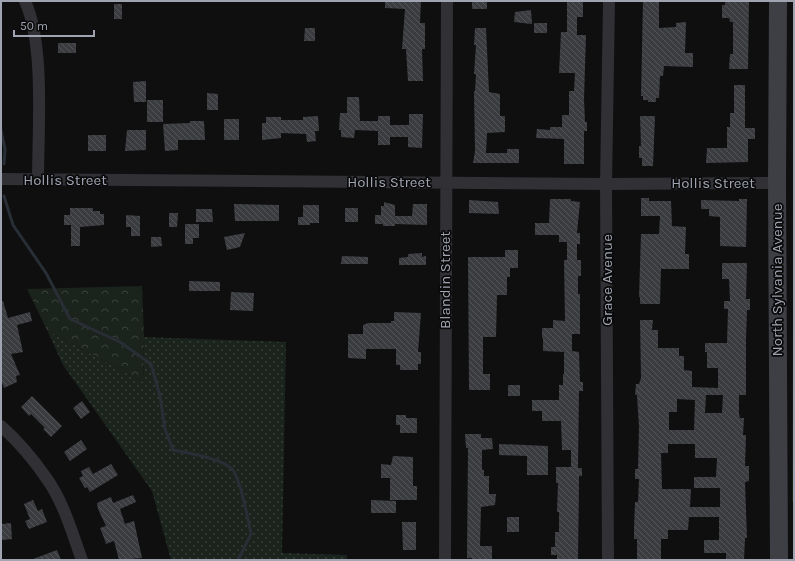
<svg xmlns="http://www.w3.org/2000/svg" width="795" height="561" viewBox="0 0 795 561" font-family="Karla,sans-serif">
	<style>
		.grass { fill: url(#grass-dots) }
		.forest { fill: url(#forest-crowns) }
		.cemetery { fill: url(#cemetery-stones) }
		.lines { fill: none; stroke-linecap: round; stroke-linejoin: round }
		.stream { stroke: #282e35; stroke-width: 3 }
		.building { fill: url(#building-back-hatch); fill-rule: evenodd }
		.street { stroke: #303035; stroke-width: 12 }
		.secondary { stroke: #3e3f45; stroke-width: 18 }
		.labels { text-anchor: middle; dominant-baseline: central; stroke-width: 3.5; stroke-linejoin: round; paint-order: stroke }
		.street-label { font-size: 15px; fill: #a0a4b1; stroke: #0a0a0b }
	</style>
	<defs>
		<pattern id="grass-dots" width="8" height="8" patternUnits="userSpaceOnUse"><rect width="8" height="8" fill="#1b231d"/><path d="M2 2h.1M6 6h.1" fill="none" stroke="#39403b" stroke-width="1.8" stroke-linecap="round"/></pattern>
		<pattern id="forest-crowns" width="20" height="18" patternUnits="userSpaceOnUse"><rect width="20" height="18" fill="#1b231d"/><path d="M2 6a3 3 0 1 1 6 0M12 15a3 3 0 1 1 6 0" fill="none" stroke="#39403b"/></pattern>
		<pattern id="cemetery-stones" width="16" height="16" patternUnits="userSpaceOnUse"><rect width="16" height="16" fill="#1b231d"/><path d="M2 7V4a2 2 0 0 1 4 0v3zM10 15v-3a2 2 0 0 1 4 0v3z" fill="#39403b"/></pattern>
		<pattern id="building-back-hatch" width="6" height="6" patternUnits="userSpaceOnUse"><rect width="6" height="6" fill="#3b3c40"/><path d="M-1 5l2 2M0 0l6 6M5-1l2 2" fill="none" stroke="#545559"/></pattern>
	</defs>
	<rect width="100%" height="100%" fill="#0f0f10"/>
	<path class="grass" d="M 47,330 L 143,382 L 144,337 L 286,342 L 282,553 L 347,555 L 347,560 L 171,560 L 152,491 L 63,365 Z"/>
	<path class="forest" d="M 142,286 L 144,337 L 143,382 L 47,330 L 27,289 Z"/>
	<path class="cemetery" d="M 794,132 L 794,502 L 792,502 Z"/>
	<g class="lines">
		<path class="stream" d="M 1,130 L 5,149 L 4,164
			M 4,196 L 13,225 L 46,273 L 70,319 L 120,342 L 151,364 L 160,396 L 165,429 L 173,450 C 187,453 221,458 232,469 C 241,479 248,520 251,534 L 238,560"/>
	</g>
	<path class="building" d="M 385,1 L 421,1 L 420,23 L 425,23 L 425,49 L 422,49 L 423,81 L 408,81 L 406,49 L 402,49 L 405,9 L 385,8 Z
		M 472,1 L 487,1 L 487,9 L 472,9 Z
		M 567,1 L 583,1 L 583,17 L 577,17 L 577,35 L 586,35 L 584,99 L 585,122 L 587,122 L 587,131 L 584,131 L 584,164 L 564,164 L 564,139 L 536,138 L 537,129 L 550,130 L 550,127 L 562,127 L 562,115 L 569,115 L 569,91 L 574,91 L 575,73 L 559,73 L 561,32 L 567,32 Z
		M 643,1 L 659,1 L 659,28 L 676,27 L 676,23 L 686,22 L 685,53 L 693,53 L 693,67 L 664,66 L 663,76 L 660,76 L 659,98 L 656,98 L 656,102 L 648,102 L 648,100 L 643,100 L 643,96 L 641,96 Z
		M 725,1 L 749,1 L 748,69 L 729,69 L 730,54 L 733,54 L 733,22 L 730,22 L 729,18 L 722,18 L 722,5 L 725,5 Z
		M 114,4 L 122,4 L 122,19 L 114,19 Z
		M 531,10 L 532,24 L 514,22 L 515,12 Z
		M 534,23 L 547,23 L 547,33 L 534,33 Z
		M 305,28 L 315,28 L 315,41 L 304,41 Z
		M 475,28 L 486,28 L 489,92 L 500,94 L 500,116 L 505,116 L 505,132 L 487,133 L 486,153 L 507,153 L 507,149 L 519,149 L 519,163 L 473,163 L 475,151 L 474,91 L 475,91 L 476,74 L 474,74 L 476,45 L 474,45 Z
		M 58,43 L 76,43 L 76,53 L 58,53 Z
		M 146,81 L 146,102 L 134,102 L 133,82 Z
		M 734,85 L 745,85 L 745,128 L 755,128 L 755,139 L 748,139 L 748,162 L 706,163 L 707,148 L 727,148 L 727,127 L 730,127 L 730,113 L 734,113 Z
		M 207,93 L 218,94 L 218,110 L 207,110 Z
		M 347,97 L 359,97 L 360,121 L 378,121 L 378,116 L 390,116 L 390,125 L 409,125 L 409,114 L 423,114 L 422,148 L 408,147 L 408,137 L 390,137 L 390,145 L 378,145 L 378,131 L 355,130 L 354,138 L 341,137 L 341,130 L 339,130 L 340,113 L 347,113 Z
		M 147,100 L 163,100 L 163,122 L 147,122 Z
		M 318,116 L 319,131 L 315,131 L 316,141 L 307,142 L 306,134 L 281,133 L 281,138 L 262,140 L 262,123 L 266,123 L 266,117 L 281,117 L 281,120 L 303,120 L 303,117 Z
		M 640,116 L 655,116 L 653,166 L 642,166 L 642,158 L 639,158 L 639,146 L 641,146 Z
		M 224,119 L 239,119 L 239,140 L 224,140 Z
		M 190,121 L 204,121 L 205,140 L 178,140 L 178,150 L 165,151 L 163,124 L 190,123 Z
		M 127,130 L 146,130 L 146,150 L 125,151 Z
		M 88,135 L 106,135 L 106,151 L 88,151 Z
		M 641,198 L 649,198 L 649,201 L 671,201 L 672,226 L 686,227 L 685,254 L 689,254 L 689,269 L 661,269 L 660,304 L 640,304 L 640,297 L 639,297 L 641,234 L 659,234 L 660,216 L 641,216 Z
		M 550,199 L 571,199 L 571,201 L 580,202 L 577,233 L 580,233 L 580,244 L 577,244 L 577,260 L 581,260 L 581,276 L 578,276 L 578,294 L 580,294 L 580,334 L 572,334 L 572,351 L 579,352 L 580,382 L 583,382 L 583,391 L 579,391 L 578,468 L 582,468 L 582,476 L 579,476 L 579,484 L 578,560 L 557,560 L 557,555 L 551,555 L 551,547 L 555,547 L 555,532 L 559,532 L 559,512 L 557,512 L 558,483 L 556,483 L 556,467 L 571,467 L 571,450 L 562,450 L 561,421 L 542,421 L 542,411 L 532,411 L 532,400 L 559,400 L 559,385 L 563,385 L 563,374 L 564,374 L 564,352 L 543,351 L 543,338 L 542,338 L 542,328 L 553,328 L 553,320 L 565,321 L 564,260 L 567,260 L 567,242 L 559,242 L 559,235 L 535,235 L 535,223 L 549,223 Z
		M 739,199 L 747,199 L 746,247 L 720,246 L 720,217 L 709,216 L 709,209 L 701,209 L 701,200 L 739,201 Z
		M 469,200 L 498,202 L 499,214 L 469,213 Z
		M 384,202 L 395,205 L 395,216 L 412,216 L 413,204 L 427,204 L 427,225 L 395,224 L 395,226 L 383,226 L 383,224 L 375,224 L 375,215 L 381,215 L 381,206 L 384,206 Z
		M 234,204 L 279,205 L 279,221 L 235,221 Z
		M 303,205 L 319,205 L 319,223 L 310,223 L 310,225 L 298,225 L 298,217 L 303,217 Z
		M 70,208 L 93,208 L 93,211 L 100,211 L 100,214 L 104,214 L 104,225 L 80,227 L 80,246 L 71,246 L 71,225 L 64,225 L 64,215 L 70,215 Z
		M 345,208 L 358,208 L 358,222 L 345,222 Z
		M 196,209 L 212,209 L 213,222 L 196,222 Z
		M 169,213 L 178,213 L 177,227 L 169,227 Z
		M 126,215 L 140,216 L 140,236 L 131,236 L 131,227 L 126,227 Z
		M 185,224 L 199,224 L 199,238 L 193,238 L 193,244 L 185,244 Z
		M 245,233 L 240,247 L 227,250 L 224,237 Z
		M 151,237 L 161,237 L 162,246 L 151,247 Z
		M 505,250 L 518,250 L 518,268 L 510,268 L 510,277 L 507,277 L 507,295 L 497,295 L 496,337 L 483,337 L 483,374 L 490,374 L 490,390 L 469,390 L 468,257 L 505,257 Z
		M 422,253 L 422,257 L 426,256 L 426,265 L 399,265 L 399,258 L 408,257 L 408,254 Z
		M 342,256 L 368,257 L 368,264 L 341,264 Z
		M 722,263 L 747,263 L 746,299 L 750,299 L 750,310 L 747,310 L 746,339 L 746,395 L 739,395 L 739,414 L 740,418 L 744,418 L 743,435 L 746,435 L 745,466 L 749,466 L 749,481 L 745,482 L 747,538 L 745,538 L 744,560 L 726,560 L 726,553 L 704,553 L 704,540 L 719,540 L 719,517 L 689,517 L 688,530 L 668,530 L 668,539 L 661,539 L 661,560 L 637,560 L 637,539 L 634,539 L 634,529 L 635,502 L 638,502 L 639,479 L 635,479 L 635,469 L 638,469 L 639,427 L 637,395 L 635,395 L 636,384 L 639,384 L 641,378 L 640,320 L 653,320 L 652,330 L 658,330 L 658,348 L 679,348 L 679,356 L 684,356 L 684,370 L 692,371 L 692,387 L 718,388 L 718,368 L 707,368 L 707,352 L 705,352 L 705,343 L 727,343 L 728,309 L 724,309 L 724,301 L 730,301 L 729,279 L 722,279 ZM 706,395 L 723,395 L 722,413 L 705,413 ZM 677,399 L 695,400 L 694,430 L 669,430 L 669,412 L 677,412 ZM 668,444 L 695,444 L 695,458 L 717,458 L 716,477 L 694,477 L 694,488 L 720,488 L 720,507 L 690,507 L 691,489 L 662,489 L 661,453 L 668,453 Z
		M 189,281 L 220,282 L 220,291 L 189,291 Z
		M 231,292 L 254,293 L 253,311 L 230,310 Z
		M 1,301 L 3,301 L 8,318 L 30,312 L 32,321 L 17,325 L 23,352 L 11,354 L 20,375 L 16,376 L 17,382 L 4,388 L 1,380 Z
		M 394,312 L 421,313 L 418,352 L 421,352 L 421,364 L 418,364 L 418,370 L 400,370 L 400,365 L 396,365 L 396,349 L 366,349 L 366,359 L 348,358 L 348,334 L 363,334 L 363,325 L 368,323 L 391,323 L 391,321 L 394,321 Z
		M 508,385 L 520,385 L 520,396 L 508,396 Z
		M 32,396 L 62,426 L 51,437 L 43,429 L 45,428 L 31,414 L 29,416 L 21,407 Z
		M 82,401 L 90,412 L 81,419 L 73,408 Z
		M 396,415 L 406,415 L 406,418 L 417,418 L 417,433 L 400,433 L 400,425 L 396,425 Z
		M 465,434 L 481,434 L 481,438 L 492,438 L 493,449 L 482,450 L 482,470 L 484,470 L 484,476 L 489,476 L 489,494 L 496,494 L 495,505 L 481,507 L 480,546 L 492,546 L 492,560 L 472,560 L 472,558 L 467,558 L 468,448 L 466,448 Z
		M 81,440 L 87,449 L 70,461 L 64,452 Z
		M 499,444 L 548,446 L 548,475 L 527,475 L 527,456 L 499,455 Z
		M 393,456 L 413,457 L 413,486 L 417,486 L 417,500 L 390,500 L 390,478 L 381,478 L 381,464 L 391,465 Z
		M 111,464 L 118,475 L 90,492 L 87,487 L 85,488 L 79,478 L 83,476 L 81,471 L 89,467 L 93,474 Z
		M 133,495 L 136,502 L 120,509 L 125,524 L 134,521 L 142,558 L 119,560 L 114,541 L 106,544 L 104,538 L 100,528 L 106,526 L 98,509 L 97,503 L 111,497 L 113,503 Z
		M 33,500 L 38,511 L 42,509 L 47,522 L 29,529 L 25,521 L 30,519 L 24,504 Z
		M 371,500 L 396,501 L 396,513 L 371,513 Z
		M 507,517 L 519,517 L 519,532 L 507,532 Z
		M 402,522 L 416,522 L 416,550 L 403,550 Z
		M 11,523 L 12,539 L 2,540 L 2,524 Z
		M 57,550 L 61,560 L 33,560 L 33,559 Z"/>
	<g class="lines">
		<path class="street" d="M 25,1 C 45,45 38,129 38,179
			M 1,179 L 606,184 L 777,183
			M 1,426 C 18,441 34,460 47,479 C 64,503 72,533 82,560
			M 445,560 L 447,1
			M 608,560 L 606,184 L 609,1"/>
		<path class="secondary" d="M 778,1 L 777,183 L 779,560"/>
	</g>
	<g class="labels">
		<g class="street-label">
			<text x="65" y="180">Hollis Street</text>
			<text x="389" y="182">Hollis Street</text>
			<text x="713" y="183">Hollis Street</text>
			<text transform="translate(445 280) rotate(-90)">Blandin Street</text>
			<text transform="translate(607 280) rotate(-90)">Grace Avenue</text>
			<text transform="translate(777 280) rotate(-90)">North Sylvania Avenue</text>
		</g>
	</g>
	<rect width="795" height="561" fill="none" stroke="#a0a4b1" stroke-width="4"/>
	<path d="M14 30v6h80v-6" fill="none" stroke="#a0a4b1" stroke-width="2"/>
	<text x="20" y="30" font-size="12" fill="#a0a4b1" stroke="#0a0a0b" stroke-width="3" paint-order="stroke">50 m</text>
</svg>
